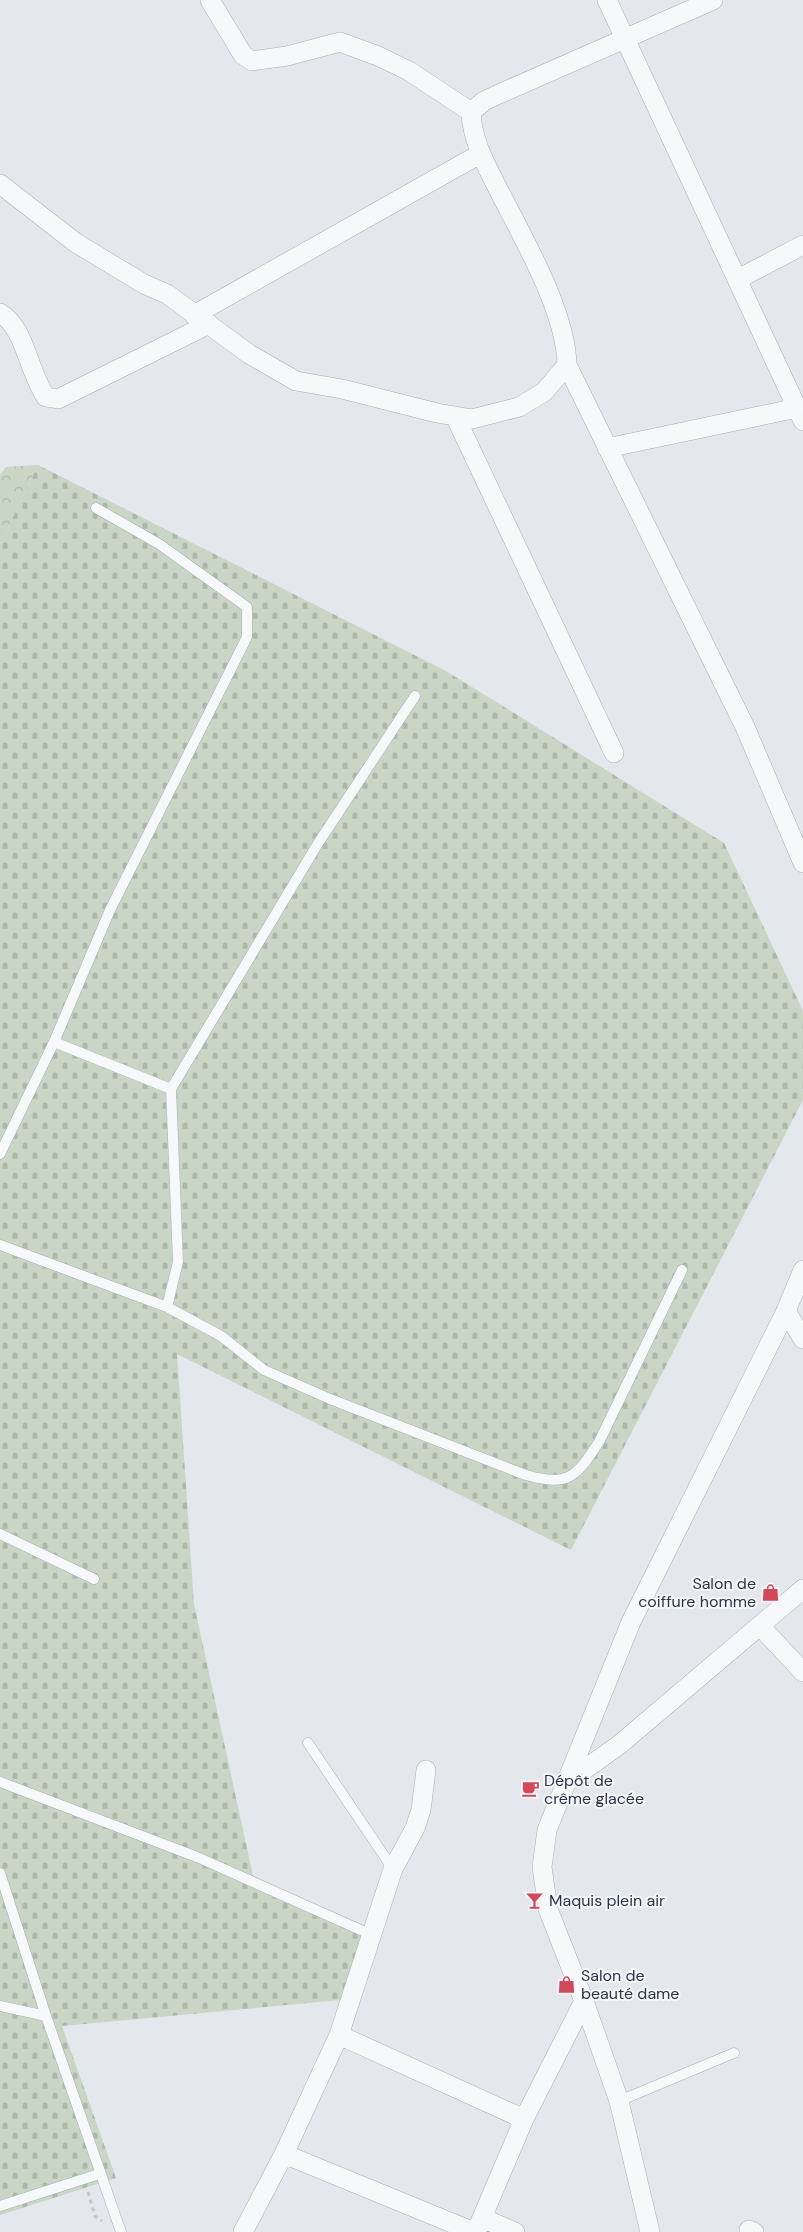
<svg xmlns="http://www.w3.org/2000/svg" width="803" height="2232" viewBox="0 0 803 2232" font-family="'DM Sans',sans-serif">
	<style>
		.forest { fill: url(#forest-crowns) }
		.cemetery { fill: url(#cemetery-stones) }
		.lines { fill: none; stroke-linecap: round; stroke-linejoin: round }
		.lane-casing { stroke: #a9aeb7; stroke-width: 11 }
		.street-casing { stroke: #a9aeb7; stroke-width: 20 }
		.path { stroke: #c2c5cb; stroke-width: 3; stroke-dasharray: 4 4; stroke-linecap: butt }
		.lane { stroke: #f7f8fa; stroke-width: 10 }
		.street { stroke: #f7f8fa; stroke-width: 19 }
		.labels { text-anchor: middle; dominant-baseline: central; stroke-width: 4; stroke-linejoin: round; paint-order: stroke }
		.poi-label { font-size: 16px; fill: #2b3445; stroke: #f4f6f9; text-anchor: start }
	</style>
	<defs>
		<pattern id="forest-crowns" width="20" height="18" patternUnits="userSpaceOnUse" patternTransform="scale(1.25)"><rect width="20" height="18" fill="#c9d6c5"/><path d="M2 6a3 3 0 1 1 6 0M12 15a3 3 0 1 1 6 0" fill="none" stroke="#adb8ab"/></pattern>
		<pattern id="cemetery-stones" width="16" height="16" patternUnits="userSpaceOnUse" patternTransform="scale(1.25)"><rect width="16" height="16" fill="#c9d6c5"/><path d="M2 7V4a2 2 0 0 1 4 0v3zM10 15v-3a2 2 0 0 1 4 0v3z" fill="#adb8ab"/></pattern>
	</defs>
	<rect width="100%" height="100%" fill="#e4e7ec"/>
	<path class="forest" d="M 38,465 L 0,544 L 0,475 L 6,467 Z"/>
	<path class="cemetery" d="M 38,465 L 446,671 L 724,843 L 803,1011 L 803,1100 L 571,1550 L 177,1354 L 194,1604 L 253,1876 L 367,1927 L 341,2000 L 62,2026 L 116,2178 L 0,2215 L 0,544 Z"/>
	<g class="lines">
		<defs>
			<path id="lane" d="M 54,1042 L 171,1089
				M 0,1154 L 54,1042 L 110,910 L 247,637 L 247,607 L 159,544 L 96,508
				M 0,1245 L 167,1307 L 221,1336 L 264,1370 L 330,1399 L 526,1475 C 569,1487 576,1477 599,1442 L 682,1270
				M 167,1307 L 178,1262 L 171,1089 L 317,845 L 415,696
				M 0,1534 L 94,1579
				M 308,1743 L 393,1869
				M 0,1782 L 197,1857 L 372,1935
				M 0,1873 L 46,2016 L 121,2232
				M 0,2006 L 46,2016
				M 619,2101 L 734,2053
				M 0,2206 L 99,2174"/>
			<path id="street" d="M 210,0 L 243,55 L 252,61 L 287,56 L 340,42 L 378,56 L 409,71 L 471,112
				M 607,0 L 803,421
				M 471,112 C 472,140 485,163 497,187 C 522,236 566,311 567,365 L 745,727 L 803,863
				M 471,112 L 484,101 L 499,94 L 713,0
				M 0,184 L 76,243 L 144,284 L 167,294 L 249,354 L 296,381 L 342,389 L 437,413 L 472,419 L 519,407 L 544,392 L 567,365
				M 738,279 L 803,245
				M 0,313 C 25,327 29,374 46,397 L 58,399 L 209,324
				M 194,315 L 480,154
				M 455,416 L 614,753
				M 607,448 L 797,408
				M 786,1311 L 803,1339
				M 760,1626 L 803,1672
				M 564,1784 L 619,1745 L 803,1589
				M 339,2035 L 524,2119
				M 284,2154 L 474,2232
				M 482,2218 L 515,2232
				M 749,2230 L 754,2232
				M 243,2232 L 284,2154 L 339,2035 L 393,1869 L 415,1828 L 421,1810 L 426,1770
				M 476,2232 L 524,2119 L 584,2001
				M 650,2232 L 619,2101 L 584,2001 L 548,1909 L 542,1867 L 547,1830 L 631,1622 L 786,1311 L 803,1270"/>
		</defs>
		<use href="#lane" class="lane-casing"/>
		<use href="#street" class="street-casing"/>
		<path class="path" d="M 88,2192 L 95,2216 L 102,2221"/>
		<use href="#lane" class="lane"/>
		<use href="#street" class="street"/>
	</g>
	<defs>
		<symbol id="shop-bare" viewBox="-9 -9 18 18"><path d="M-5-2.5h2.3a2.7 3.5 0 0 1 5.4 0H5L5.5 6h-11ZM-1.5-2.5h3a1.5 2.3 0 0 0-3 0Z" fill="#d1495b" stroke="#f4f6f9" stroke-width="2.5" paint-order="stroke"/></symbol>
		<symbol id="cafe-bare" viewBox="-9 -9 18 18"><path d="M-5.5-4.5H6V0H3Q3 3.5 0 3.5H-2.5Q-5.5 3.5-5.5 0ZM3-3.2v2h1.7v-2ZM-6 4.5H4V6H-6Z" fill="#d1495b" stroke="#f4f6f9" stroke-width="2.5" paint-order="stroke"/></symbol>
		<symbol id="bar-bare" viewBox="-9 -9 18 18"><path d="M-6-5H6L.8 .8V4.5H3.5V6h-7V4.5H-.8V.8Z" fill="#d1495b" stroke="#f4f6f9" stroke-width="2.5" paint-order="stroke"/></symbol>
	</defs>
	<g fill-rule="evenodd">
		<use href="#shop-bare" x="758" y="1580" width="25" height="25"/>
		<use href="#cafe-bare" x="518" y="1776" width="25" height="25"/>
		<use href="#bar-bare" x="522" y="1888" width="25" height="25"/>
		<use href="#shop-bare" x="554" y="1972" width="25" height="25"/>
	</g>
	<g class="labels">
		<g class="poi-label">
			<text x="756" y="1583" text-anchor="end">Salon de<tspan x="756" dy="18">coiffure homme</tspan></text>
			<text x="544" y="1780">Dépôt de<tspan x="544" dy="18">crême glacée</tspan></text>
			<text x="549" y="1900">Maquis plein air</text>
			<text x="581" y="1975">Salon de<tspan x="581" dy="18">beauté dame</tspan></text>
		</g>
	</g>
</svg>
